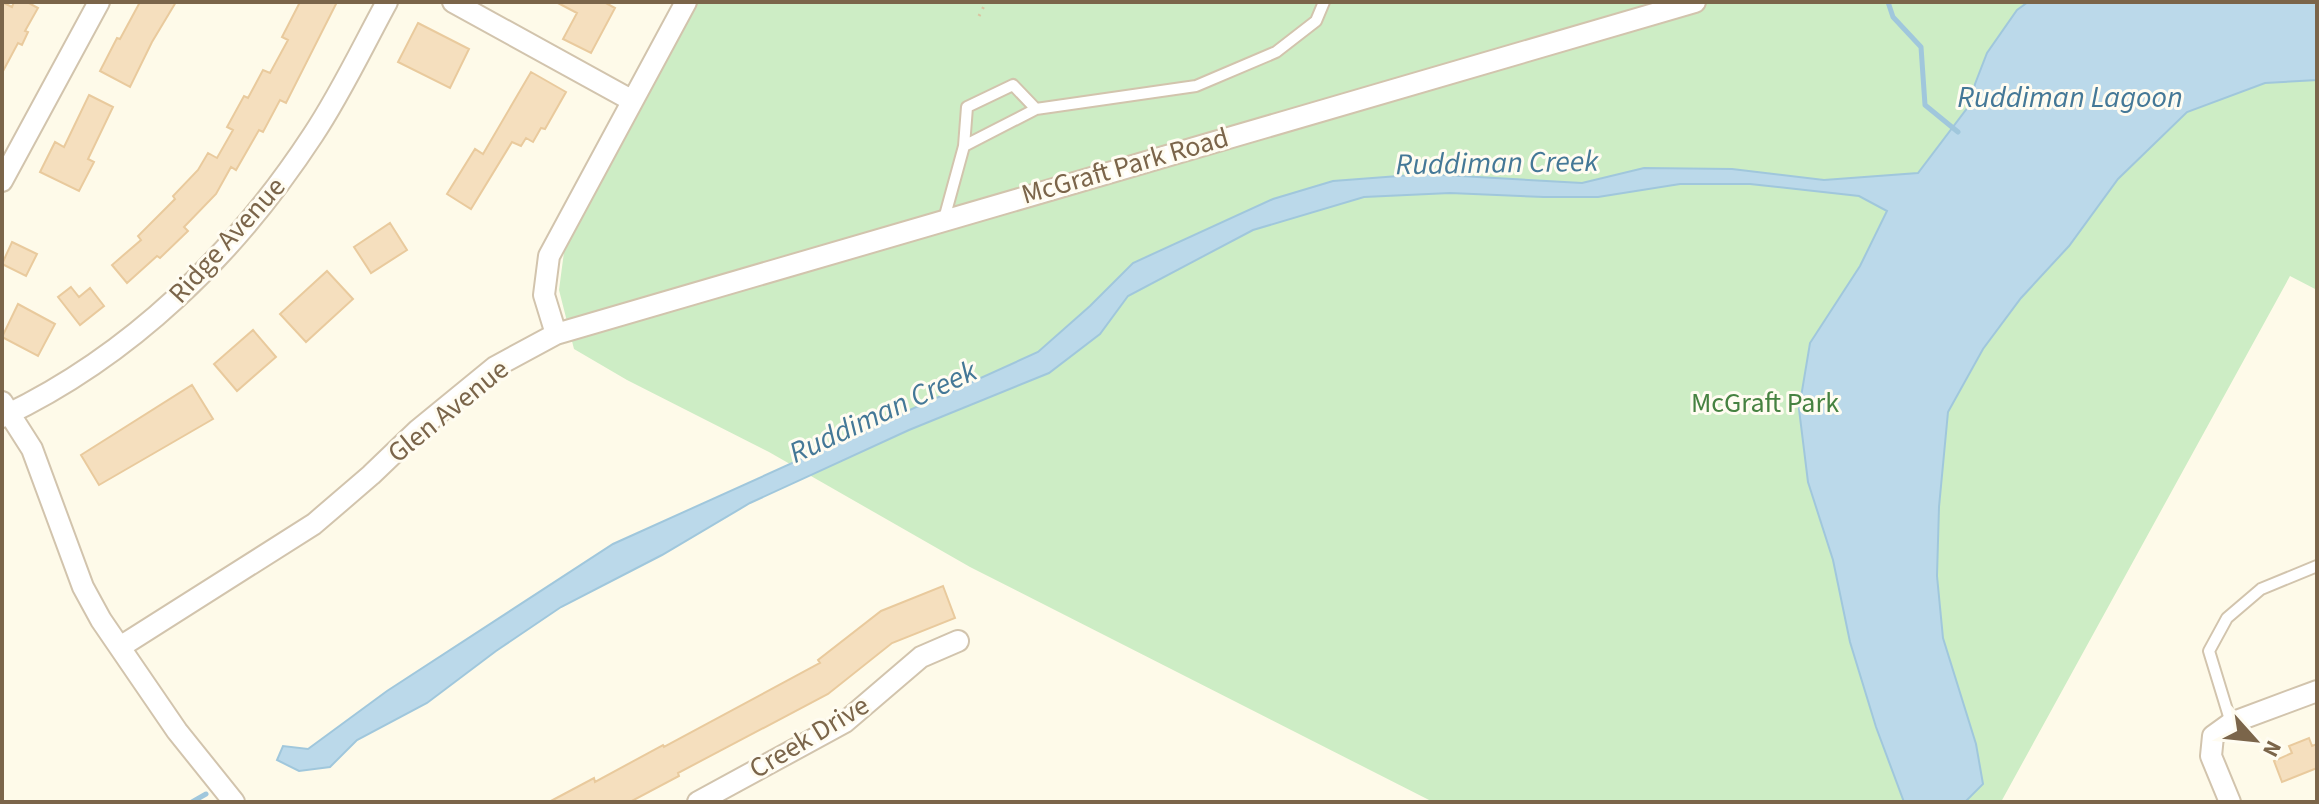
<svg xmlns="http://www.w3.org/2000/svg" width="2319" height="804" viewBox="0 0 2319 804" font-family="'Source Sans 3',sans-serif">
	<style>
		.green { fill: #cdedc5 }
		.water { fill: #bbd9ea; stroke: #a0c7dc; stroke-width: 2 }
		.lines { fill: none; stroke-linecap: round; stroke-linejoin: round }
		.stream { stroke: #a0c7dc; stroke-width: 5 }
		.building { fill: #f5dfbe; stroke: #e9ca9d; stroke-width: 2 }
		.lane-casing { stroke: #d2c4ad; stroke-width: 14 }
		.street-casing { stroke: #d2c4ad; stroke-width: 24 }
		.path { stroke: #dbc3a0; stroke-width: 3; stroke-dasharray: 2 6; stroke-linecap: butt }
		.lane { stroke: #fff; stroke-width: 10 }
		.street { stroke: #fff; stroke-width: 20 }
		.labels { text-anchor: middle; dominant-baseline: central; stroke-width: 6; stroke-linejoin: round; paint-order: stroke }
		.street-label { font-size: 28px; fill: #7b654a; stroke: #fffcf1 }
		.park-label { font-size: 28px; fill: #468241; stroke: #fffcf1 }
		.water-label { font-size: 30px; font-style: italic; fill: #447897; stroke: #fffcf1 }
	</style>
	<rect width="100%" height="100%" fill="#fefae9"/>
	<path class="green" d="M 698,2 L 2317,2 L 2317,290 L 2290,276 L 2001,802 L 1433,802 L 970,567 L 769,452 L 627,380 L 574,349 L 559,290 L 564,252 Z"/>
	<path class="water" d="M 2028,2 L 2317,2 L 2317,80 L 2265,83 L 2187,112 L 2118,179 L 2069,246 L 2021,298 L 1983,349 L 1948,412 L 1939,507 L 1937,576 L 1943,638 L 1976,744 L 1983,784 L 1965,802 L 1904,802 L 1876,727 L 1850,642 L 1833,560 L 1808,482 L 1799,409 L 1810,343 L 1860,266 L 1887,211 L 1859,196 L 1750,184 L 1680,184 L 1598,197 L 1544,197 L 1450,193 L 1364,197 L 1253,230 L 1128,296 L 1100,334 L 1049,373 L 909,430 L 750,503 L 662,555 L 561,607 L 496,651 L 427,703 L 357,740 L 330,767 L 299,771 L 277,760 L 283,746 L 308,749 L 387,691 L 613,544 L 1038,352 L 1090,306 L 1133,263 L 1273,199 L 1333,181 L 1425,174 L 1582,183 L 1644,168 L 1732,169 L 1824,180 L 1918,173 L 1971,103 L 1975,84 L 1987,53 L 2017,10 Z"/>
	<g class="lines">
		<path class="stream" d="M 1888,2 L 1893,17 L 1921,47 L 1925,105 L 1958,132
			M 192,802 L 206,794"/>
	</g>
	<path class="building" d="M 2,2 L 12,7 L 14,2 L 27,2 L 38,8 L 25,31 L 28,32 L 22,45 L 18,43 L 2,73 Z
		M 140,2 L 176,2 L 152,42 L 130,87 L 100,71 L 117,38 L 120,39 Z
		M 300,2 L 337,2 L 286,103 L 280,100 L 263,132 L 259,130 L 236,170 L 231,167 L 216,194 L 184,227 L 188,231 L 160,258 L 157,256 L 127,283 L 112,265 L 141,240 L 138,236 L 175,199 L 173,196 L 198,170 L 208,153 L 217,158 L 233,130 L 227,127 L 244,96 L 248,98 L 263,70 L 270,73 L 288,40 L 282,37 Z
		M 556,2 L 604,2 L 615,8 L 591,53 L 563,39 L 577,13 Z
		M 418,23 L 469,49 L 450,88 L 398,62 Z
		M 531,72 L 566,92 L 545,129 L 541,128 L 533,142 L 526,138 L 521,146 L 512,142 L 471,209 L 447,194 L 475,149 L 483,154 Z
		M 89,95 L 113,107 L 88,159 L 94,162 L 79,191 L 40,172 L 55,142 L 64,147 Z
		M 390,223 L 407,250 L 371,273 L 354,247 Z
		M 12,242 L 37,254 L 26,276 L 2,264 Z
		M 327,271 L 353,299 L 306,342 L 280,314 Z
		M 71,287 L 79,297 L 90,288 L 104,306 L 80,325 L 58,297 Z
		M 18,304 L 55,324 L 38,356 L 2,337 Z
		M 253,330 L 276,357 L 237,391 L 214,364 Z
		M 192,385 L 213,419 L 99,485 L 81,455 Z
		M 943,586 L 955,618 L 892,643 L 828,694 L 678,773 L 679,776 L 630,802 L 549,802 L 594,778 L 595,782 L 663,745 L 664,747 L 820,663 L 818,660 L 881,611 Z
		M 2309,738 L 2312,746 L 2317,744 L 2317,768 L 2282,782 L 2274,761 L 2292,753 L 2289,746 Z"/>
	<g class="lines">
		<defs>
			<path id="lane" d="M 964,146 L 967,107 L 1013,85 L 1036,109
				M 944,219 L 964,146 L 1036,109 L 1196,86 L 1276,52 L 1316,21 L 1324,2
				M 2231,723 L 2209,651 L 2227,618 L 2261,589 L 2317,566"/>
			<path id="street" d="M 453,2 L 631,100
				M 2,181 L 99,2
				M 556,334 L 544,295 L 549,256 L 686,2
				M 2,402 L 32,449 L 83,587 L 101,620 L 177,731 L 234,802
				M 2,417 C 131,356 235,254 313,135 C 341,93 363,46 387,2
				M 120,647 L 314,524 L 371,475 L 418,430 L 495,367 L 556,334 L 1695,2
				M 698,802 L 845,722 L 921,657 L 958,641
				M 2230,802 L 2211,756 L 2213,736 L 2231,723 L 2317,691"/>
		</defs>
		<use href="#lane" class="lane-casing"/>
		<use href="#street" class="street-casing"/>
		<path class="path" d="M 1560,2 L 1564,2
			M 979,16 L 986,2"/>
		<use href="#lane" class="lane"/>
		<use href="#street" class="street"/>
	</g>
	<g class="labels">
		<g class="street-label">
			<text transform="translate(1125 166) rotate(-16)">McGraft Park Road</text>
			<text transform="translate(227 240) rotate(-48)">Ridge Avenue</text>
			<text transform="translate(448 411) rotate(-39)">Glen Avenue</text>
			<text transform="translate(809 737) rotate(-31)">Creek Drive</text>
		</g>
		<g class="park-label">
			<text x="1765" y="403">McGraft Park</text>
		</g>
		<g class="water-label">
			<text x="2070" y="97">Ruddiman Lagoon</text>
			<text transform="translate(1497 163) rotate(-1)">Ruddiman Creek</text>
			<text transform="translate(883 412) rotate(-25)">Ruddiman Creek</text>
		</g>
	</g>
	<rect width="2319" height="804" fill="none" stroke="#7b654a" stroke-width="8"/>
	<g transform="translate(2255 740) rotate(117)" stroke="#fffcf1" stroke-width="6" paint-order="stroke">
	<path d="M0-6L14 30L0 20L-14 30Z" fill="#7b654a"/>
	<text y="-12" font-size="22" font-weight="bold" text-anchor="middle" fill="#7b654a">N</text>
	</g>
</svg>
